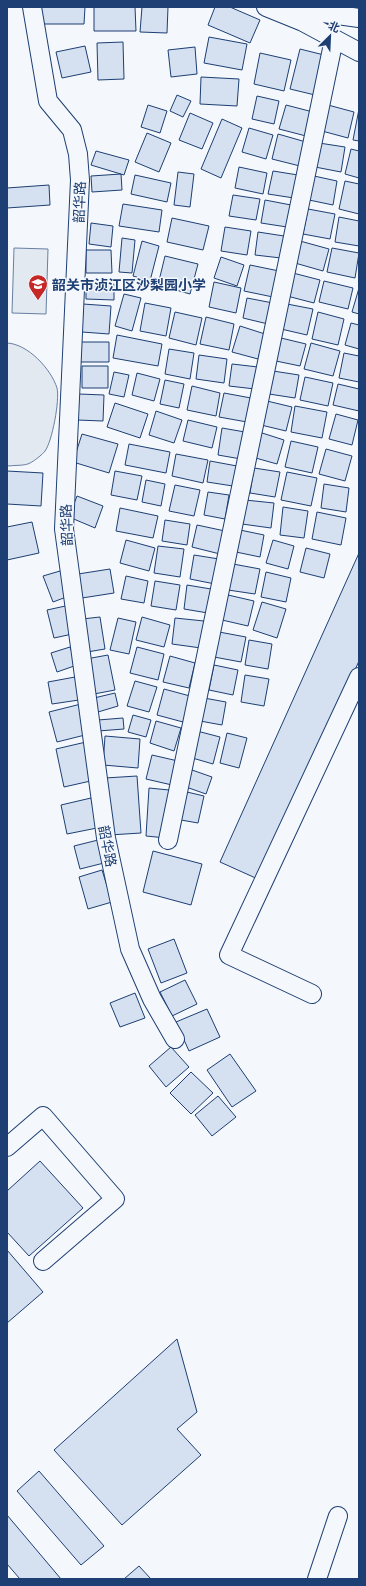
<svg xmlns="http://www.w3.org/2000/svg" width="366" height="1586" viewBox="0 0 366 1586" font-family="Lato,'Noto Sans SC',sans-serif">
	<style>
		.green { fill: #e3e9f0; stroke: #687fa3 }
		.building { fill: #d5e0f0; stroke: #1d3f73 }
		.lines { fill: none; stroke-linecap: round; stroke-linejoin: round }
		.minor-casing { stroke: #1d3f73; stroke-width: 20 }
		.minor { stroke: #f4f7fb; stroke-width: 18 }
		.labels { text-anchor: middle; dominant-baseline: central; stroke-width: 3; stroke-linejoin: round; paint-order: stroke }
		.street-label { font-size: 14px; fill: #1d3f73; stroke: #f4f7fb }
		.poi-label { font-size: 14px; font-weight: bold; fill: #1d3f73; stroke: #f4f7fb; text-anchor: start }
	</style>
	<rect width="100%" height="100%" fill="#f4f7fb"/>
	<path class="green" d="M 14,248 L 48,249 L 46,314 L 12,313 Z
		M 7,343 C 28,344 51,369 57,388 C 60,400 52,442 45,451 C 42,455 34,461 30,463 C 25,466 15,465 9,466 L 7,465 Z"/>
	<path class="building" d="M 40,7 L 85,7 L 84,24 L 40,24 Z
		M 94,7 L 135,7 L 136,31 L 94,31 Z
		M 142,7 L 168,7 L 167,33 L 140,32 Z
		M 215,7 L 230,7 L 260,20 L 250,43 L 208,25 Z
		M 209,37 L 247,44 L 242,70 L 204,63 Z
		M 123,42 L 124,79 L 98,80 L 97,43 Z
		M 85,46 L 91,72 L 62,78 L 56,52 Z
		M 195,47 L 197,74 L 171,77 L 168,50 Z
		M 300,49 L 324,55 L 315,95 L 290,89 Z
		M 260,53 L 291,60 L 284,91 L 254,84 Z
		M 201,77 L 239,79 L 237,106 L 200,104 Z
		M 177,95 L 191,101 L 183,117 L 170,111 Z
		M 257,96 L 279,101 L 274,124 L 252,119 Z
		M 148,105 L 167,111 L 160,133 L 141,127 Z
		M 286,105 L 313,112 L 306,136 L 279,129 Z
		M 328,105 L 354,112 L 348,138 L 322,131 Z
		M 359,109 L 359,141 L 353,140 Z
		M 190,113 L 213,123 L 202,149 L 179,140 Z
		M 222,119 L 242,128 L 221,178 L 201,169 Z
		M 249,128 L 273,135 L 266,159 L 242,152 Z
		M 147,133 L 171,143 L 159,172 L 135,162 Z
		M 278,134 L 306,142 L 300,166 L 272,159 Z
		M 319,143 L 345,147 L 341,172 L 315,167 Z
		M 351,149 L 359,151 L 359,178 L 345,174 Z
		M 96,151 L 129,160 L 124,175 L 91,165 Z
		M 239,167 L 267,173 L 263,194 L 235,188 Z
		M 273,171 L 298,175 L 294,198 L 268,194 Z
		M 178,172 L 194,174 L 190,207 L 174,205 Z
		M 121,174 L 122,190 L 92,192 L 91,176 Z
		M 135,175 L 171,183 L 167,202 L 131,194 Z
		M 314,176 L 337,181 L 333,205 L 309,200 Z
		M 345,181 L 359,184 L 359,214 L 339,209 Z
		M 49,185 L 50,205 L 7,208 L 7,188 Z
		M 233,195 L 260,199 L 256,220 L 229,216 Z
		M 265,200 L 291,205 L 287,227 L 261,223 Z
		M 123,204 L 162,210 L 159,232 L 119,226 Z
		M 308,209 L 335,214 L 330,239 L 303,234 Z
		M 339,217 L 359,221 L 359,246 L 335,242 Z
		M 172,218 L 209,226 L 203,250 L 167,242 Z
		M 91,223 L 113,226 L 111,247 L 89,244 Z
		M 225,227 L 251,231 L 247,255 L 221,251 Z
		M 258,232 L 284,236 L 281,258 L 255,255 Z
		M 122,238 L 135,240 L 132,273 L 119,272 Z
		M 142,241 L 159,246 L 150,281 L 133,276 Z
		M 300,241 L 329,249 L 323,271 L 295,263 Z
		M 332,248 L 359,253 L 355,278 L 327,272 Z
		M 86,250 L 111,250 L 112,273 L 86,273 Z
		M 165,256 L 198,264 L 190,294 L 158,285 Z
		M 221,257 L 244,265 L 237,286 L 214,278 Z
		M 250,265 L 279,271 L 273,297 L 244,291 Z
		M 293,273 L 320,280 L 314,303 L 287,296 Z
		M 324,281 L 353,288 L 348,309 L 319,302 Z
		M 214,282 L 241,288 L 236,313 L 209,307 Z
		M 86,283 L 114,284 L 114,300 L 86,299 Z
		M 359,288 L 359,314 L 352,312 Z
		M 124,294 L 141,298 L 132,331 L 115,326 Z
		M 247,298 L 273,303 L 268,324 L 243,318 Z
		M 145,303 L 171,308 L 166,336 L 140,331 Z
		M 83,304 L 111,306 L 109,334 L 82,332 Z
		M 287,304 L 313,309 L 307,335 L 281,329 Z
		M 175,312 L 202,318 L 196,345 L 169,338 Z
		M 318,312 L 344,319 L 338,345 L 312,339 Z
		M 206,317 L 234,324 L 229,350 L 200,344 Z
		M 351,323 L 359,325 L 359,349 L 345,345 Z
		M 240,326 L 265,334 L 258,359 L 232,352 Z
		M 117,335 L 162,344 L 158,366 L 113,358 Z
		M 281,338 L 306,344 L 300,366 L 276,361 Z
		M 79,342 L 109,342 L 109,362 L 79,362 Z
		M 311,343 L 340,351 L 333,376 L 304,369 Z
		M 169,349 L 194,353 L 190,379 L 165,374 Z
		M 344,353 L 359,356 L 359,382 L 339,378 Z
		M 199,355 L 227,359 L 224,383 L 196,379 Z
		M 232,364 L 258,367 L 255,389 L 229,386 Z
		M 82,366 L 108,366 L 108,388 L 82,388 Z
		M 273,371 L 299,375 L 295,398 L 269,394 Z
		M 114,372 L 129,375 L 124,397 L 109,394 Z
		M 137,373 L 160,379 L 154,401 L 132,395 Z
		M 305,377 L 333,383 L 328,406 L 300,400 Z
		M 165,380 L 184,384 L 179,408 L 160,404 Z
		M 338,384 L 359,389 L 359,411 L 333,405 Z
		M 192,386 L 220,393 L 216,416 L 187,410 Z
		M 224,393 L 251,398 L 247,422 L 219,417 Z
		M 79,394 L 104,395 L 103,421 L 77,420 Z
		M 267,401 L 292,407 L 286,431 L 261,425 Z
		M 115,403 L 148,414 L 140,438 L 107,427 Z
		M 295,406 L 327,412 L 322,438 L 291,432 Z
		M 156,411 L 182,420 L 174,443 L 149,435 Z
		M 336,414 L 358,420 L 352,445 L 329,439 Z
		M 188,420 L 217,427 L 212,448 L 183,441 Z
		M 222,428 L 245,432 L 241,459 L 218,455 Z
		M 259,432 L 284,440 L 277,464 L 252,457 Z
		M 82,434 L 118,444 L 109,473 L 73,462 Z
		M 291,441 L 318,447 L 312,473 L 285,467 Z
		M 129,444 L 170,452 L 166,473 L 125,465 Z
		M 326,449 L 352,456 L 345,481 L 319,474 Z
		M 176,454 L 208,460 L 203,483 L 172,476 Z
		M 210,461 L 237,466 L 233,486 L 207,482 Z
		M 254,468 L 280,472 L 275,497 L 250,493 Z
		M 7,471 L 43,473 L 41,506 L 7,504 Z
		M 115,471 L 142,476 L 137,500 L 111,495 Z
		M 287,472 L 317,478 L 311,506 L 281,500 Z
		M 146,480 L 165,484 L 161,506 L 142,502 Z
		M 324,484 L 349,488 L 346,512 L 321,508 Z
		M 175,485 L 200,490 L 194,516 L 169,511 Z
		M 208,492 L 229,495 L 225,519 L 204,515 Z
		M 77,496 L 103,506 L 95,528 L 69,517 Z
		M 245,500 L 274,503 L 271,528 L 242,524 Z
		M 283,507 L 308,511 L 304,538 L 280,535 Z
		M 120,508 L 158,516 L 153,538 L 116,531 Z
		M 317,512 L 346,518 L 341,545 L 312,539 Z
		M 165,520 L 190,524 L 187,545 L 162,541 Z
		M 32,522 L 39,553 L 7,560 L 7,527 Z
		M 197,525 L 225,531 L 220,554 L 192,547 Z
		M 240,530 L 264,535 L 260,557 L 236,552 Z
		M 126,540 L 155,548 L 149,571 L 120,563 Z
		M 273,540 L 294,546 L 288,569 L 266,563 Z
		M 158,546 L 184,549 L 180,577 L 154,573 Z
		M 306,548 L 330,554 L 324,578 L 300,572 Z
		M 359,553 L 359,661 L 260,880 L 220,862 Z
		M 194,555 L 219,559 L 215,584 L 190,579 Z
		M 233,564 L 260,569 L 255,594 L 228,590 Z
		M 110,569 L 114,593 L 82,598 L 78,574 Z
		M 60,571 L 69,596 L 53,602 L 43,576 Z
		M 266,572 L 291,578 L 286,602 L 261,597 Z
		M 126,576 L 148,581 L 144,603 L 121,599 Z
		M 155,581 L 180,585 L 176,610 L 151,606 Z
		M 187,585 L 211,589 L 208,613 L 184,609 Z
		M 228,595 L 254,601 L 248,626 L 222,620 Z
		M 262,602 L 286,609 L 277,638 L 253,630 Z
		M 70,605 L 77,633 L 54,638 L 47,610 Z
		M 100,617 L 105,649 L 87,652 L 82,619 Z
		M 142,617 L 170,625 L 164,647 L 136,640 Z
		M 118,618 L 136,622 L 129,654 L 110,650 Z
		M 175,618 L 204,621 L 201,648 L 172,644 Z
		M 219,632 L 246,637 L 241,662 L 214,657 Z
		M 249,640 L 272,644 L 268,669 L 245,665 Z
		M 70,647 L 77,665 L 57,672 L 51,653 Z
		M 137,647 L 164,654 L 158,680 L 130,673 Z
		M 108,655 L 115,690 L 94,694 L 86,659 Z
		M 170,656 L 195,663 L 189,688 L 163,682 Z
		M 214,665 L 238,670 L 233,695 L 209,690 Z
		M 245,675 L 269,679 L 264,706 L 241,702 Z
		M 75,677 L 79,700 L 52,704 L 48,682 Z
		M 135,681 L 157,687 L 149,712 L 127,706 Z
		M 164,689 L 190,696 L 183,722 L 157,715 Z
		M 115,693 L 118,706 L 98,712 L 94,698 Z
		M 204,698 L 226,702 L 222,725 L 200,721 Z
		M 81,704 L 89,734 L 57,742 L 49,712 Z
		M 133,715 L 151,720 L 146,737 L 128,732 Z
		M 123,718 L 124,729 L 98,731 L 98,720 Z
		M 156,721 L 181,728 L 174,751 L 150,743 Z
		M 197,731 L 220,737 L 213,764 L 189,757 Z
		M 227,733 L 247,738 L 239,768 L 220,763 Z
		M 105,736 L 140,739 L 138,768 L 103,765 Z
		M 86,742 L 95,780 L 64,787 L 56,749 Z
		M 152,755 L 178,761 L 172,785 L 146,779 Z
		M 192,770 L 212,777 L 206,794 L 186,787 Z
		M 137,776 L 141,833 L 109,835 L 105,778 Z
		M 149,788 L 169,790 L 166,838 L 146,836 Z
		M 187,792 L 204,796 L 198,823 L 181,820 Z
		M 91,798 L 97,828 L 67,834 L 61,805 Z
		M 98,840 L 104,863 L 80,869 L 74,846 Z
		M 153,851 L 202,864 L 191,905 L 143,892 Z
		M 102,870 L 112,902 L 88,909 L 79,877 Z
		M 174,939 L 187,973 L 161,983 L 148,949 Z
		M 185,980 L 197,1004 L 172,1016 L 160,992 Z
		M 135,993 L 145,1018 L 120,1027 L 110,1003 Z
		M 207,1009 L 220,1037 L 189,1051 L 176,1022 Z
		M 171,1047 L 189,1067 L 166,1087 L 149,1066 Z
		M 230,1054 L 256,1091 L 232,1107 L 207,1070 Z
		M 191,1072 L 213,1093 L 191,1114 L 170,1093 Z
		M 218,1096 L 236,1117 L 212,1136 L 195,1115 Z
		M 40,1161 L 83,1208 L 29,1256 L 7,1232 L 7,1191 Z
		M 7,1250 L 43,1292 L 7,1323 Z
		M 177,1339 L 197,1412 L 177,1429 L 201,1455 L 122,1525 L 54,1450 Z
		M 39,1471 L 104,1546 L 81,1565 L 17,1491 Z
		M 7,1515 L 61,1579 L 20,1579 L 7,1564 Z
		M 139,1566 L 151,1579 L 124,1579 Z"/>
	<g class="lines">
		<defs>
			<path id="minor" d="M 32,7 L 48,101 L 72,130 L 78,154 L 80,180 L 64,529 L 106,838 L 130,949 L 152,999 L 175,1039
				M 266,7 L 303,22 L 359,52
				M 286,12 L 316,12 L 359,18
				M 168,840 L 334,39
				M 312,994 L 229,955 L 359,677
				M 7,1147 L 43,1116 L 115,1199 L 43,1261
				M 317,1579 L 338,1516"/>
		</defs>
		<use href="#minor" class="minor-casing"/>
		<use href="#minor" class="minor"/>
	</g>
	<defs>
		<symbol id="school-pin" viewBox="-11 -11 22 30"><path d="M0 17L-7.5 6A9.5 9.5 0 1 1 7.5 6Z" fill="#c62828" stroke="#f4f7fb"/><path d="M0-5L7-2L0 1L-7-2ZM-4 1L0 2.5L4 1V4Q0 6-4 4Z" fill="#fff"/></symbol>
	</defs>
	<g fill-rule="evenodd">
		<use href="#school-pin" x="27" y="273" width="22" height="30"/>
	</g>
	<g class="labels">
		<g class="street-label">
			<text transform="translate(79 202) rotate(-88)">韶华路</text>
			<text transform="translate(66 525) rotate(-92)">韶华路</text>
			<text transform="translate(108 846) rotate(79)">韶华路</text>
		</g>
		<g class="poi-label">
			<text x="52" y="284">韶关市浈江区沙梨园小学</text>
		</g>
	</g>
	<rect width="366" height="1586" fill="none" stroke="#1d3f73" stroke-width="16"/>
	<g transform="translate(330 36) rotate(24)" stroke="#f4f7fb" stroke-width="3" paint-order="stroke">
	<path d="M0-3L7 15L0 10L-7 15Z" fill="#1d3f73"/>
	<text y="-6" font-size="11" font-weight="bold" text-anchor="middle" fill="#1d3f73">北</text>
	</g>
</svg>
